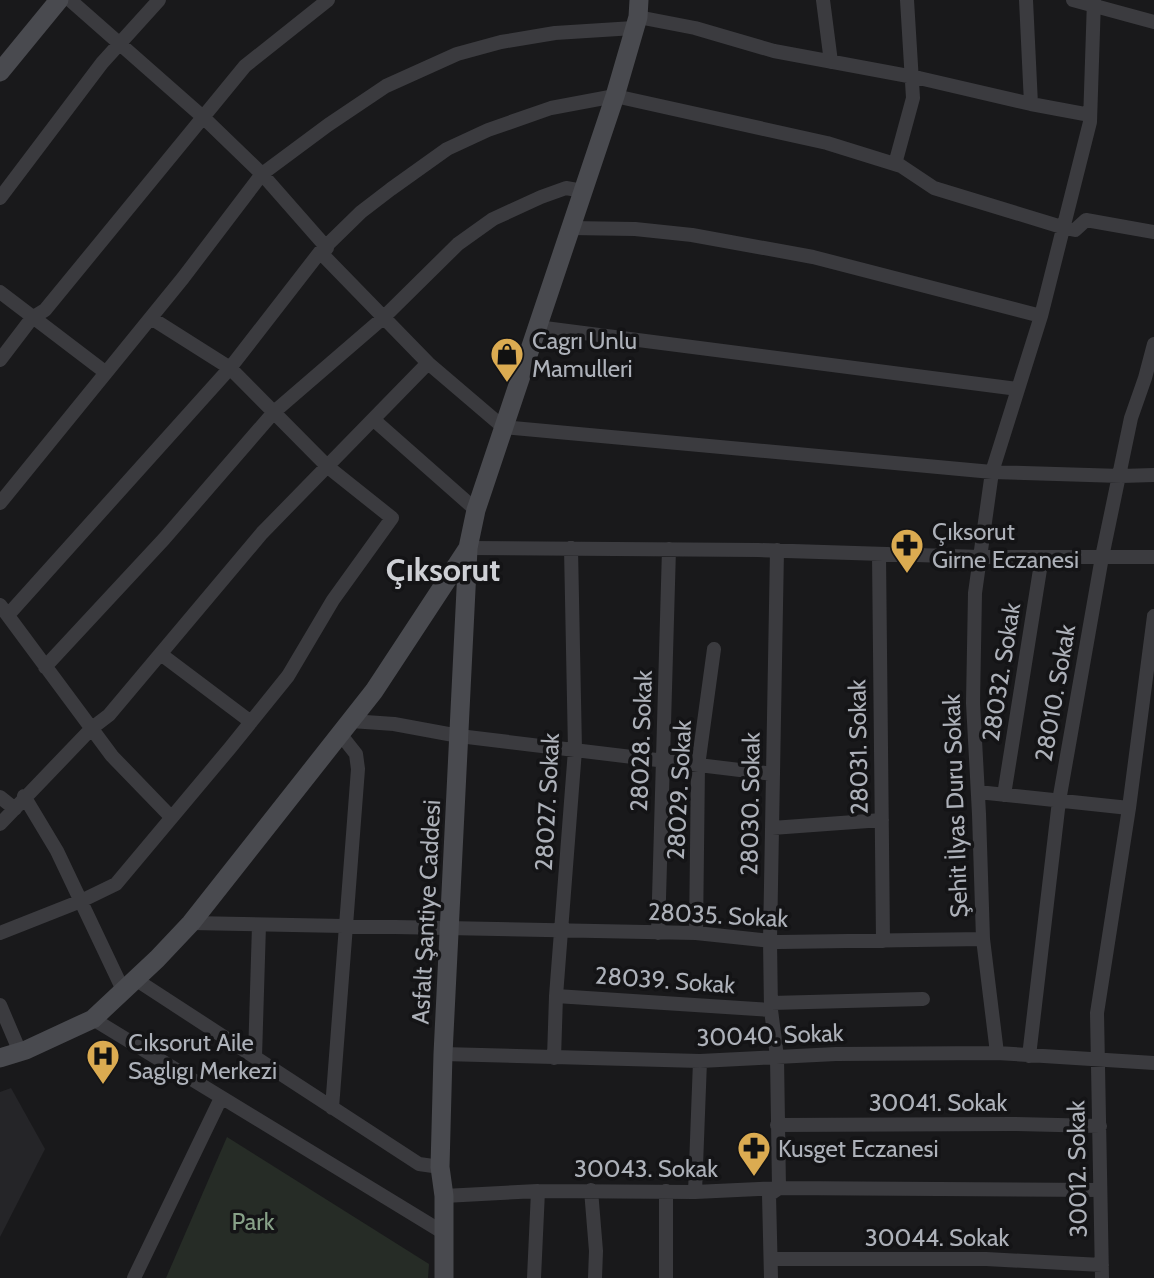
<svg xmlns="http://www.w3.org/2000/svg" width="1154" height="1278" viewBox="0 0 1154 1278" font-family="Cabin,sans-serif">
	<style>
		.built { fill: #252528 }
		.green { fill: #262c26 }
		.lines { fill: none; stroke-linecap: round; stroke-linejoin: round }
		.street { stroke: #3b3b3f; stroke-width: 14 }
		.secondary { stroke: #494a4f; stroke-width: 19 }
		.labels { text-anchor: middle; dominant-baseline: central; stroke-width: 7; stroke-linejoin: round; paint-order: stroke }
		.poi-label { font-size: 24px; fill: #adb1b9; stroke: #141416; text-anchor: start }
		.street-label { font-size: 24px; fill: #adb1b9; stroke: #141416 }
		.park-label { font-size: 24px; fill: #87a188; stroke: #141416 }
		.district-label { font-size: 32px; font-weight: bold; fill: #ced0d5; stroke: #141416 }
	</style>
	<rect width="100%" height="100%" fill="#19191b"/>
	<path class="built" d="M 11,1088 L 45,1149 L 0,1237 L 0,1092 Z"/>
	<path class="green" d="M 227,1137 L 429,1264 L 428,1278 L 166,1278 Z"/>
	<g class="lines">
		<path class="street" d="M 70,0 L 204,118 L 262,174 L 327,248
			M 823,0 L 831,62
			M 1073,0 L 1154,22
			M 638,17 L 695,28 L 774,51 L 919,78 L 1031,104 L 1026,0
			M 1031,104 L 1090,115
			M 895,164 L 913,98 L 907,0
			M 0,198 L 102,63 L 159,0
			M 570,228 L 635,229 L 692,235 L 813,257 L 1041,316
			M 320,252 L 428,363 L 503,427 L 992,472 L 1121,476 L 1154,475
			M 0,292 L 105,372
			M 537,327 L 1018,389
			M 0,360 L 32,318 L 45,310 L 245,66 L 328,0
			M 374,420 L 476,510
			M 0,503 L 183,278 L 262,174 L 328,125 L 386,86 L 457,54 L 501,42 L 555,33 L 634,28
			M 468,548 L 758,550 L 980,557 L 1154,557
			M 879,554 L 883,941
			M 0,605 L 112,756 L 171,817
			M 8,615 L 230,368 L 320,252 L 361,212 L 391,189 L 447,149 L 488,130 L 551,108 L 615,96 L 827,143 L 901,166 L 934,188 L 1065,228 L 1075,230 L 1086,220 L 1154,232
			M 162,655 L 251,722
			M 45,667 L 164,539 L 274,412 L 383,318 L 458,244 L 493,219 L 541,197 L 566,188 L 583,191
			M 351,721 L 394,724 L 459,736 L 773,774
			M 978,792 L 1129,808
			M 1004,795 L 1042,557
			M 24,796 L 57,851 L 123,990
			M 0,797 L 15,809
			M 0,824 L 92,728 L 109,715 L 262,533 L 428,363
			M 772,828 L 882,820
			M 191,923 L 696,933 L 780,942 L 983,939
			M 0,933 L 81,901 L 116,884 L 230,748 L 288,676 L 333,600 L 392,518 L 328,467 L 230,368 L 151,318
			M 658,933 L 669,549
			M 696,933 L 698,766 L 714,649
			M 135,979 L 419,1164 L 440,1167
			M 556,996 L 771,1010
			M 771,1003 L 923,999
			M 0,1005 L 20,1052
			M 93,1019 L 444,1233
			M 997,1053 L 983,939 L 979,814 L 973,703 L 975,593 L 992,472 L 1041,316 L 1090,122 L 1094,0
			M 443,1054 L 700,1061 L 836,1054 L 997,1053 L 1154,1063
			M 1029,1056 L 1059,801 L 1102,557 L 1131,418 L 1145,378 L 1154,344
			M 255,1057 L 259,925
			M 554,1058 L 556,996 L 575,750 L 571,548
			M 332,1108 L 358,769 L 356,754 L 341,735
			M 777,1125 L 1013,1124 L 1100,1126
			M 591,1190 L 596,1251 L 595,1278
			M 695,1192 L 700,1061
			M 444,1196 L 538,1191 L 695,1192 L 779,1188 L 1100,1190
			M 771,1259 L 986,1259 L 1102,1265
			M 134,1278 L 221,1098
			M 534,1278 L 538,1191
			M 666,1278 L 666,1191
			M 771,1278 L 769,1195 L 779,1188 L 777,1057 L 771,1010 L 770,941 L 777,550
			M 1102,1278 L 1097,1013 L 1129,808 L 1154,616"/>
		<path class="secondary" d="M 0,72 L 59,0
			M 0,1058 L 26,1050 L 93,1019 L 157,959 L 191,923 L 374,691 L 468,548 L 476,510 L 615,96 L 638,17 L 639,0
			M 444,1278 L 444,1196 L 440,1167 L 443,1054 L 468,549"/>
	</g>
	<defs>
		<symbol id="shop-pin" viewBox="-11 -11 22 30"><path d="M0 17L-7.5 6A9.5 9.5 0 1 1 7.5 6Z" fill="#dbab51" stroke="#141416"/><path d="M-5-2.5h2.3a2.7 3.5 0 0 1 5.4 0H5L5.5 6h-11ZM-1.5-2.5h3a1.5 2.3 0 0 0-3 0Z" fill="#111"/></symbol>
		<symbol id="pharmacy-pin" viewBox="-11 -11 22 30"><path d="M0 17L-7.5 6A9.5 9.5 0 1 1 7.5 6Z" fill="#dbab51" stroke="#141416"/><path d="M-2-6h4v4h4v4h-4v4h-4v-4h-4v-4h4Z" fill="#111"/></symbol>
		<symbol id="hospital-pin" viewBox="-11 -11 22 30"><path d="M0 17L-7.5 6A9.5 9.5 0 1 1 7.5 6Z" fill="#dbab51" stroke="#141416"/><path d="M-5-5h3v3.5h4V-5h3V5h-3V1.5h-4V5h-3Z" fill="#111"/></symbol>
	</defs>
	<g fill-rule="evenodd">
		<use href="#shop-pin" x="488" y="335" width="38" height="52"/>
		<use href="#pharmacy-pin" x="888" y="526" width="38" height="52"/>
		<use href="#hospital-pin" x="84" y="1037" width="38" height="52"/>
		<use href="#pharmacy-pin" x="735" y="1129" width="38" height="52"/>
	</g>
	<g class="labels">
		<g class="poi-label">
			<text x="532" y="340">Cagrı Unlu<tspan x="532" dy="28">Mamulleri</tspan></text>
			<text x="932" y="531">Çıksorut<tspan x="932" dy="28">Girne Eczanesi</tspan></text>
			<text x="128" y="1042">Cıksorut Aile<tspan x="128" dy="28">Saglıgı Merkezi</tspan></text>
			<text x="778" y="1148">Kusget Eczanesi</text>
		</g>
		<g class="street-label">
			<text transform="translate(1001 672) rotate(-81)">28032. Sokak</text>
			<text transform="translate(1055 693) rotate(-80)">28010. Sokak</text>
			<text transform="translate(641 741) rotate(-88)">28028. Sokak</text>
			<text transform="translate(858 747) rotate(-91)">28031. Sokak</text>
			<text transform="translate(679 790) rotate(-87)">28029. Sokak</text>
			<text transform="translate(547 802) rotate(-87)">28027. Sokak</text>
			<text transform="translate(750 804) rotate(-89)">28030. Sokak</text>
			<text transform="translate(955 806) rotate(-92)">Şehit İlyas Duru Sokak</text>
			<text transform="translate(426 912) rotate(-87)">Asfalt Şantiye Caddesi</text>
			<text transform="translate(718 915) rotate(3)">28035. Sokak</text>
			<text transform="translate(665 980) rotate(4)">28039. Sokak</text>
			<text transform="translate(770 1035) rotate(-2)">30040. Sokak</text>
			<text x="938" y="1102">30041. Sokak</text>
			<text x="646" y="1168">30043. Sokak</text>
			<text transform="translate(1077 1169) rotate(-91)">30012. Sokak</text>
			<text x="937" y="1237">30044. Sokak</text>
		</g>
		<g class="park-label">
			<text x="253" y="1221">Park</text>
		</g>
		<g class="district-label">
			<text x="443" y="569">Çıksorut</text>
		</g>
	</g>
</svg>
